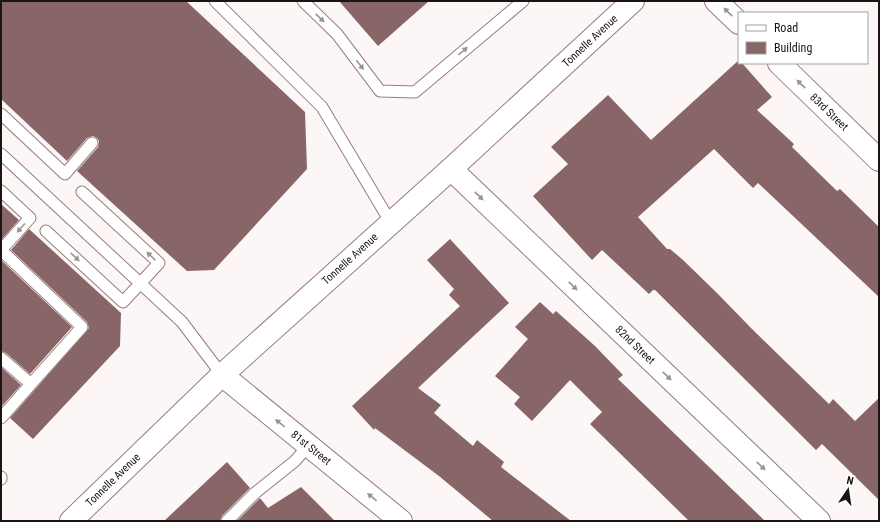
<svg xmlns="http://www.w3.org/2000/svg" width="880" height="522" viewBox="0 0 880 522" font-family="'Roboto Condensed',sans-serif">
	<style>
		.building { fill: #886667 }
		.lines { fill: none; stroke-linecap: round; stroke-linejoin: round }
		.service-casing { stroke: #977d7e; stroke-width: 13 }
		.minor-casing { stroke: #977d7e; stroke-width: 24 }
		.primary-casing { stroke: #977d7e; stroke-width: 24 }
		.service { stroke: #fff; stroke-width: 11 }
		.minor { stroke: #fff; stroke-width: 22 }
		.primary { stroke: #fff; stroke-width: 22 }
		.oneway { fill: #999595 }
		.labels { text-anchor: middle; dominant-baseline: central; stroke-width: 4; stroke-linejoin: round; paint-order: stroke }
		.street-label { font-size: 11px; fill: #1c1313; stroke: #fff }
	</style>
	<rect width="100%" height="100%" fill="#fcf6f6"/>
	<path class="building" d="M 1,1 L 186,1 L 305,112 L 307,169 L 214,270 L 187,271 L 77,171 L 98,147 L 99,141 L 97,138 L 93,136 L 87,138 L 67,161 L 1,99 Z
		M 339,1 L 429,1 L 378,46 Z
		M 739,60 L 739,63 L 742,63 L 772,97 L 757,110 L 794,144 L 792,147 L 837,191 L 840,189 L 879,227 L 879,297 L 758,183 L 753,188 L 714,149 L 638,217 L 667,249 L 670,249 L 683,260 L 717,293 L 751,328 L 829,404 L 833,399 L 855,421 L 879,398 L 879,500 L 822,444 L 816,450 L 655,290 L 653,290 L 649,294 L 602,250 L 592,260 L 533,196 L 568,164 L 551,147 L 608,95 L 651,140 Z
		M 1,204 L 19,220 L 1,240 Z
		M 29,229 L 121,313 L 120,346 L 33,439 L 10,418 L 89,328 L 87,322 L 11,250 Z
		M 450,239 L 509,303 L 418,388 L 441,405 L 434,413 L 473,446 L 477,440 L 504,462 L 501,467 L 571,521 L 493,521 L 439,476 L 375,428 L 374,430 L 352,406 L 460,306 L 449,295 L 454,289 L 427,260 Z
		M 1,260 L 72,327 L 30,374 L 6,353 L 1,351 Z
		M 540,302 L 553,314 L 556,311 L 595,346 L 623,375 L 618,379 L 765,521 L 689,521 L 590,424 L 602,412 L 570,380 L 532,421 L 514,404 L 520,397 L 495,376 L 528,339 L 515,327 Z
		M 1,367 L 21,385 L 1,407 Z
		M 227,462 L 250,488 L 222,516 L 220,521 L 164,521 Z
		M 301,487 L 335,521 L 237,521 L 260,498 L 268,508 Z"/>
	<g class="lines">
		<defs>
			<path id="service" d="M 215,1 L 322,107 L 391,223
				M 303,1 L 337,34 L 380,91 L 415,92 L 523,1
				M 1,114 L 65,174 L 92,143
				M 1,154 L 182,322 L 222,375
				M 1,191 L 30,218 L 1,250
				M 46,231 L 123,302 L 159,263 L 82,192
				M 1,250 L 82,327 L 31,384 L 1,358
				M 1,418 L 31,384
				M 1,477 L 1,479
				M 227,521 L 255,493 L 295,461 L 308,446"/>
			<path id="minor" d="M 716,1 L 739,23
				M 779,63 L 879,160
				M 451,169 L 819,521
				M 222,375 L 401,521"/>
			<path id="primary" d="M 71,521 L 222,375 L 451,169 L 633,1"/>
		</defs>
		<use href="#service" class="service-casing"/>
		<use href="#minor" class="minor-casing"/>
		<use href="#primary" class="primary-casing"/>
		<use href="#service" class="service"/>
		<use href="#minor" class="minor"/>
		<use href="#primary" class="primary"/>
	</g>
	<defs><path id="oneway-solid" d="M-6-.8H1V-3.2L6.5 0L1 3.2V.8H-6Z"/></defs>
	<g class="oneway">
		<use href="#oneway-solid" transform="translate(728 12) rotate(-136)"/>
		<use href="#oneway-solid" transform="translate(320 18) rotate(44)"/>
		<use href="#oneway-solid" transform="translate(463 51) rotate(-40)"/>
		<use href="#oneway-solid" transform="translate(360 65) rotate(52)"/>
		<use href="#oneway-solid" transform="translate(801 84) rotate(-136)"/>
		<use href="#oneway-solid" transform="translate(479 196) rotate(44)"/>
		<use href="#oneway-solid" transform="translate(21 228) rotate(132)"/>
		<use href="#oneway-solid" transform="translate(151 256) rotate(-137)"/>
		<use href="#oneway-solid" transform="translate(75 257) rotate(43)"/>
		<use href="#oneway-solid" transform="translate(573 286) rotate(44)"/>
		<use href="#oneway-solid" transform="translate(667 376) rotate(44)"/>
		<use href="#oneway-solid" transform="translate(280 423) rotate(-141)"/>
		<use href="#oneway-solid" transform="translate(761 466) rotate(44)"/>
		<use href="#oneway-solid" transform="translate(372 497) rotate(-141)"/>
	</g>
	<g class="labels">
		<g class="street-label">
			<text transform="translate(590 41) rotate(-43)">Tonnelle Avenue</text>
			<text transform="translate(829 112) rotate(44)">83rd Street</text>
			<text transform="translate(350 259) rotate(-42)">Tonnelle Avenue</text>
			<text transform="translate(635 345) rotate(44)">82nd Street</text>
			<text transform="translate(311 448) rotate(39)">81st Street</text>
			<text transform="translate(113 480) rotate(-44)">Tonnelle Avenue</text>
		</g>
	</g>
	<rect width="880" height="522" fill="none" stroke="#1c1313" stroke-width="4"/>
	<rect x="738" y="12" width="130" height="52" fill="#ffffff" stroke="#a4a1a1"/>
	<rect x="746" y="25" width="20" height="6" fill="#ffffff" stroke="#a4a1a1"/>
	<text x="774" y="32" font-size="12" fill="#1c1313">Road</text>
	<rect x="746" y="42" width="20" height="12" fill="#886667" stroke="#a4a1a1"/>
	<text x="774" y="52" font-size="12" fill="#1c1313">Building</text>
	<g transform="translate(848 490) rotate(13)" stroke="#ffffff" stroke-width="3" paint-order="stroke">
	<path d="M0-3L7 15L0 10L-7 15Z" fill="#1c1313"/>
	<text y="-6" font-size="11" font-weight="bold" text-anchor="middle" fill="#1c1313">N</text>
	</g>
</svg>
